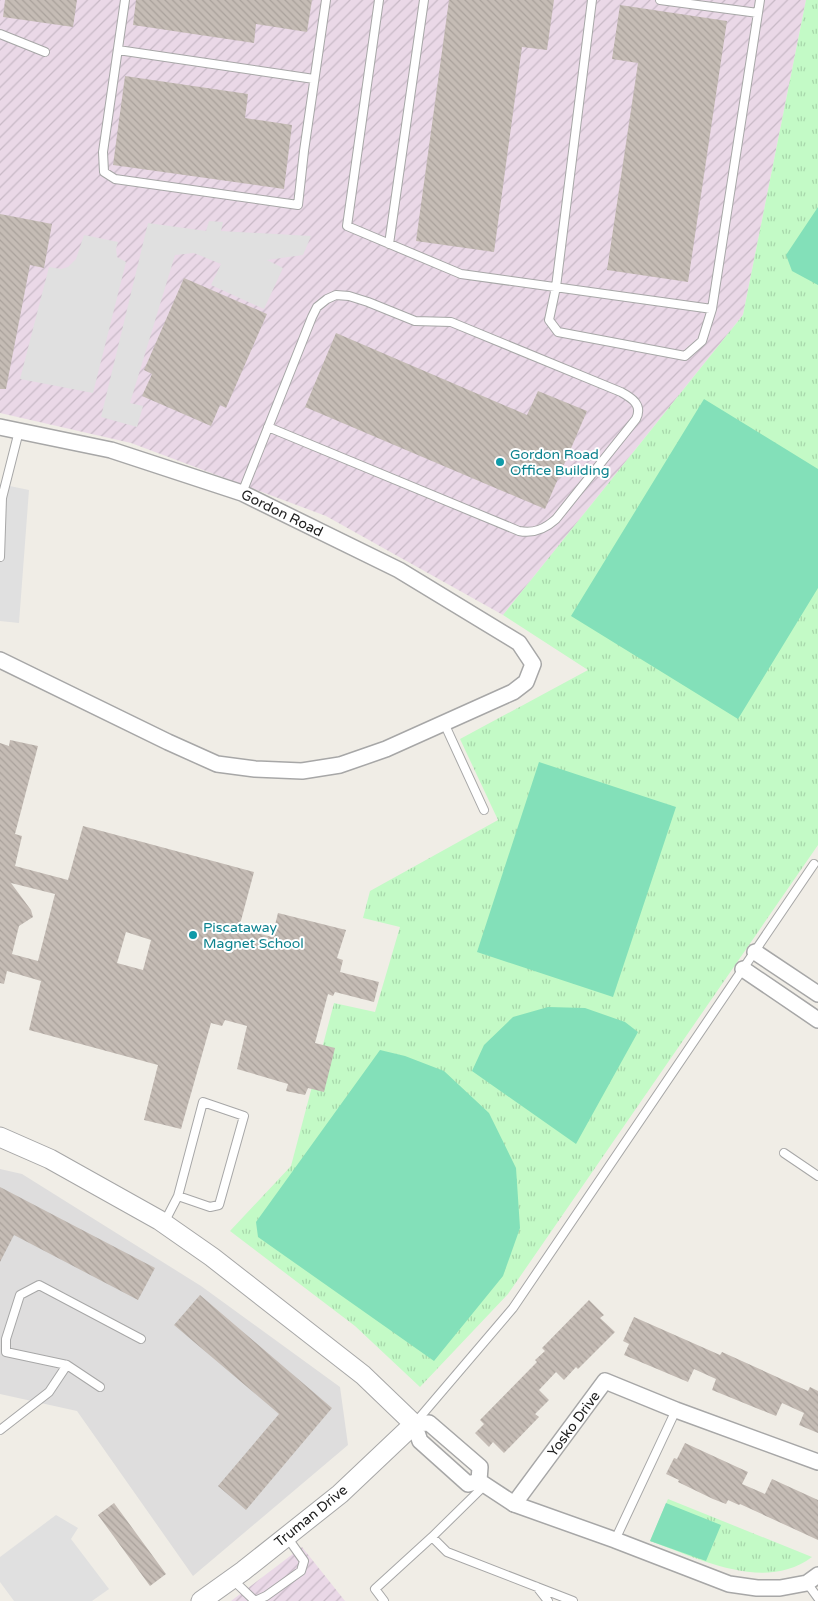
<svg xmlns="http://www.w3.org/2000/svg" width="818" height="1601" viewBox="0 0 818 1601" font-family="'Varela Round',sans-serif">
	<style>
		.residential { fill: #dedddd }
		.industrial { fill: url(#industrial-furrows) }
		.park { fill: url(#park-tufts) }
		.pitch { fill: #83e0b9 }
		.parking { fill: #e0e0e0 }
		.building { fill: url(#building-back-hatch); fill-rule: evenodd }
		.lines { fill: none; stroke-linecap: round; stroke-linejoin: round }
		.service-casing { stroke: #a7a7a7; stroke-width: 10 }
		.minor-casing { stroke: #a7a7a7; stroke-width: 18 }
		.tertiary-casing { stroke: #a7a7a7; stroke-width: 21 }
		.service { stroke: #fff; stroke-width: 8 }
		.minor { stroke: #fff; stroke-width: 15 }
		.tertiary { stroke: #fff; stroke-width: 19 }
		.culture-dot { fill: #0f9aa8; stroke: #fff; stroke-width: 2 }
		.labels { text-anchor: middle; dominant-baseline: central; stroke-width: 4; stroke-linejoin: round; paint-order: stroke }
		.culture-label { font-size: 14px; fill: #0d838f; stroke: #fff; text-anchor: start }
		.street-label { font-size: 14px; fill: #202020; stroke: #fff }
	</style>
	<defs>
		<pattern id="industrial-furrows" width="10" height="10" patternUnits="userSpaceOnUse" patternTransform="scale(1.25)"><rect width="10" height="10" fill="#ead8e7"/><path d="M-1 1l2-2M0 10L10 0M9 11l2-2" fill="none" stroke="#c8b9c6"/></pattern>
		<pattern id="park-tufts" width="24" height="20" patternUnits="userSpaceOnUse" patternTransform="scale(1.25)"><rect width="24" height="20" fill="#c3fac6"/><path d="M3 7l-1-3M5 7V3M7 7l1-3M15 17l-1-3M17 17v-4M19 17l1-3" fill="none" stroke="#a7d6aa"/></pattern>
		<pattern id="building-back-hatch" width="6" height="6" patternUnits="userSpaceOnUse" patternTransform="scale(1.25)"><rect width="6" height="6" fill="#c5bcb5"/><path d="M-1 5l2 2M0 0l6 6M5-1l2 2" fill="none" stroke="#a9a19b"/></pattern>
	</defs>
	<rect width="100%" height="100%" fill="#f0ede6"/>
	<path class="residential" d="M 0,1169 L 22,1174 L 201,1286 L 340,1387 L 348,1445 L 193,1576 L 77,1411 L 0,1394 Z"/>
	<path class="industrial" d="M 0,0 L 806,0 L 743,315 L 503,615 L 326,516 L 131,443 L 0,413 Z
		M 302,1547 L 345,1601 L 231,1601 Z"/>
	<path class="park" d="M 806,0 L 818,0 L 818,845 L 508,1294 L 420,1387 L 355,1326 L 230,1231 L 291,1166 L 334,1003 L 375,1012 L 400,927 L 363,918 L 370,891 L 498,820 L 460,739 L 588,670 L 503,615 L 743,315 Z
		M 668,1499 L 812,1557 C 764,1593 698,1558 650,1541 Z"/>
	<path class="pitch" d="M 818,207 L 818,285 L 792,271 L 786,255 Z
		M 704,399 L 818,469 L 818,588 L 738,719 L 571,616 Z
		M 539,762 L 676,807 L 613,997 L 477,952 Z
		M 548,1007 L 585,1008 L 625,1022 L 638,1032 L 576,1144 L 472,1071 L 484,1045 L 513,1017 Z
		M 380,1050 L 405,1056 L 444,1071 L 489,1113 L 516,1168 L 520,1228 L 503,1276 L 434,1361 L 258,1237 L 256,1222 Z
		M 666,1503 L 721,1525 L 706,1561 L 650,1541 Z"/>
	<path class="parking" d="M 209,221 L 223,222 L 221,231 L 311,236 L 303,255 L 267,260 L 283,268 L 264,309 L 211,285 L 221,264 L 194,253 L 175,255 L 130,403 L 143,406 L 137,427 L 101,417 L 148,223 L 206,231 Z
		M 84,235 L 118,242 L 116,249 L 117,257 L 126,262 L 93,393 L 20,379 L 49,267 L 61,269 L 68,267 L 76,259 Z
		M 0,484 L 29,490 L 19,623 L 0,621 Z
		M 56,1515 L 78,1528 L 71,1539 L 109,1589 L 92,1601 L 14,1601 L 0,1582 L 0,1557 Z"/>
	<path class="building" d="M 5,0 L 77,0 L 73,27 L 3,17 Z
		M 136,0 L 312,0 L 307,32 L 256,24 L 254,43 L 133,25 Z
		M 449,0 L 554,0 L 547,50 L 522,47 L 494,252 L 416,241 Z
		M 620,5 L 727,21 L 688,282 L 607,270 L 638,63 L 612,59 Z
		M 125,76 L 248,94 L 245,118 L 292,125 L 284,189 L 113,165 Z
		M 0,214 L 52,224 L 44,268 L 30,265 L 6,389 L 0,389 Z
		M 184,278 L 267,314 L 226,408 L 220,405 L 211,426 L 142,396 L 152,374 L 144,370 Z
		M 336,333 L 527,415 L 538,391 L 587,411 L 545,509 L 305,407 Z
		M 10,740 L 38,746 L 15,834 L 22,836 L 15,866 L 68,880 L 83,826 L 254,872 L 239,928 L 272,937 L 278,913 L 346,930 L 337,958 L 343,960 L 340,972 L 379,982 L 374,1002 L 335,992 L 333,996 L 328,994 L 315,1043 L 335,1048 L 324,1092 L 308,1088 L 305,1095 L 286,1091 L 288,1084 L 237,1069 L 247,1026 L 225,1020 L 222,1026 L 211,1023 L 181,1129 L 144,1120 L 158,1065 L 29,1030 L 41,981 L 7,971 L 4,984 L 0,983 L 0,743 L 9,746 ZM 11,883 L 55,894 L 38,961 L 12,954 L 19,926 L 33,917 L 31,910 ZM 126,932 L 151,940 L 143,970 L 117,963 Z
		M 0,1187 L 155,1268 L 138,1300 L 14,1235 L 0,1262 Z
		M 200,1295 L 332,1408 L 246,1510 L 218,1486 L 279,1414 L 174,1325 Z
		M 589,1300 L 604,1315 L 600,1318 L 615,1332 L 578,1369 L 576,1367 L 564,1380 L 556,1372 L 539,1390 L 549,1400 L 535,1414 L 539,1417 L 504,1453 L 493,1442 L 489,1447 L 475,1433 L 484,1424 L 480,1420 L 537,1362 L 535,1360 L 545,1351 L 542,1348 Z
		M 634,1317 L 720,1355 L 722,1352 L 808,1391 L 810,1387 L 818,1391 L 818,1433 L 799,1425 L 804,1413 L 782,1403 L 776,1416 L 712,1390 L 716,1379 L 694,1369 L 688,1382 L 624,1355 L 629,1344 L 623,1341 Z
		M 685,1443 L 748,1472 L 742,1484 L 765,1494 L 772,1479 L 818,1500 L 818,1540 L 740,1504 L 739,1505 L 728,1500 L 726,1504 L 713,1499 L 678,1482 L 679,1480 L 666,1474 L 674,1458 L 677,1459 Z
		M 114,1503 L 166,1574 L 150,1586 L 98,1515 Z"/>
	<g class="lines">
		<defs>
			<path id="service" d="M 125,0 L 103,152 L 104,172 L 115,179 L 298,205 L 304,151 L 326,0
				M 379,0 L 347,226 L 461,274 L 712,309 L 760,0
				M 592,0 L 556,287 L 549,320 L 558,332 L 685,356 L 702,341 L 712,309
				M 660,0 L 758,13
				M 0,34 L 45,52
				M 118,50 L 314,79
				M 389,244 L 424,0
				M 242,493 L 312,317 L 317,307 L 327,299 L 336,295 L 349,296 L 368,302 L 415,321 L 451,322 L 621,392 C 632,398 643,405 636,419 L 556,519 C 545,529 534,534 519,531 L 268,427
				M 0,497 L 2,498 L 0,557
				M 2,498 L 19,431
				M 444,723 L 484,810
				M 784,1153 L 818,1176
				M 164,1223 L 178,1196 L 203,1102 L 244,1116 L 219,1205 L 210,1207 L 178,1196
				M 100,1387 L 67,1365 L 6,1352 L 6,1339 L 20,1295 L 39,1285 L 141,1339
				M 415,1423 L 513,1308 L 814,864
				M 0,1430 L 49,1392 L 67,1365
				M 485,1485 L 432,1537 L 447,1552 L 573,1601
				M 615,1540 L 676,1410
				M 232,1579 L 255,1601
				M 807,1583 L 818,1598
				M 537,1587 L 548,1601
				M 255,1601 L 266,1596 L 301,1571 L 304,1561 L 287,1537
				M 384,1601 L 375,1589 L 432,1537"/>
			<g id="minor">
				<path id="s1" d="M 0,427 L 111,450 L 242,493 L 399,570 L 519,643 L 533,664 L 526,682 L 513,692 L 386,749 L 340,765 L 302,771 L 255,769 L 217,764 L 168,742 L 0,660"/>
				<path d="M 755,952 L 818,994"/>
				<path d="M 743,969 L 818,1020"/>
				<path d="M 479,1481 L 480,1467 L 429,1423 L 414,1424 L 420,1441 L 468,1484 L 479,1481 L 514,1504 L 615,1540 L 729,1584 L 757,1588 L 780,1588 L 807,1583 L 818,1575"/>
				<path id="s2" d="M 514,1504 L 605,1381 L 676,1410 L 818,1462"/>
			</g>
			<path id="tertiary" d="M 0,1137 L 50,1159 L 159,1220 L 212,1257 L 363,1375 L 414,1424 L 340,1494 L 243,1571 L 201,1601"/>
		</defs>
		<use href="#service" class="service-casing"/>
		<use href="#minor" class="minor-casing"/>
		<use href="#tertiary" class="tertiary-casing"/>
		<use href="#service" class="service"/>
		<use href="#minor" class="minor"/>
		<use href="#tertiary" class="tertiary"/>
	</g>
	<g class="culture-dot">
		<circle cx="500" cy="462" r="5"/>
		<circle cx="193" cy="935" r="5"/>
	</g>
	<g class="labels">
		<g class="culture-label">
			<text x="510" y="454">Gordon Road<tspan x="510" dy="16">Office Building</tspan></text>
			<text x="203" y="927">Piscataway<tspan x="203" dy="16">Magnet School</tspan></text>
		</g>
		<g class="street-label">
			<text stroke="none"><textPath href="#s1" startOffset="296">Gordon Road</textPath></text>
			<text stroke="none"><textPath href="#s2" startOffset="100">Yosko Drive</textPath></text>
			<text transform="translate(311 1516) rotate(-39)">Truman Drive</text>
		</g>
	</g>
</svg>
